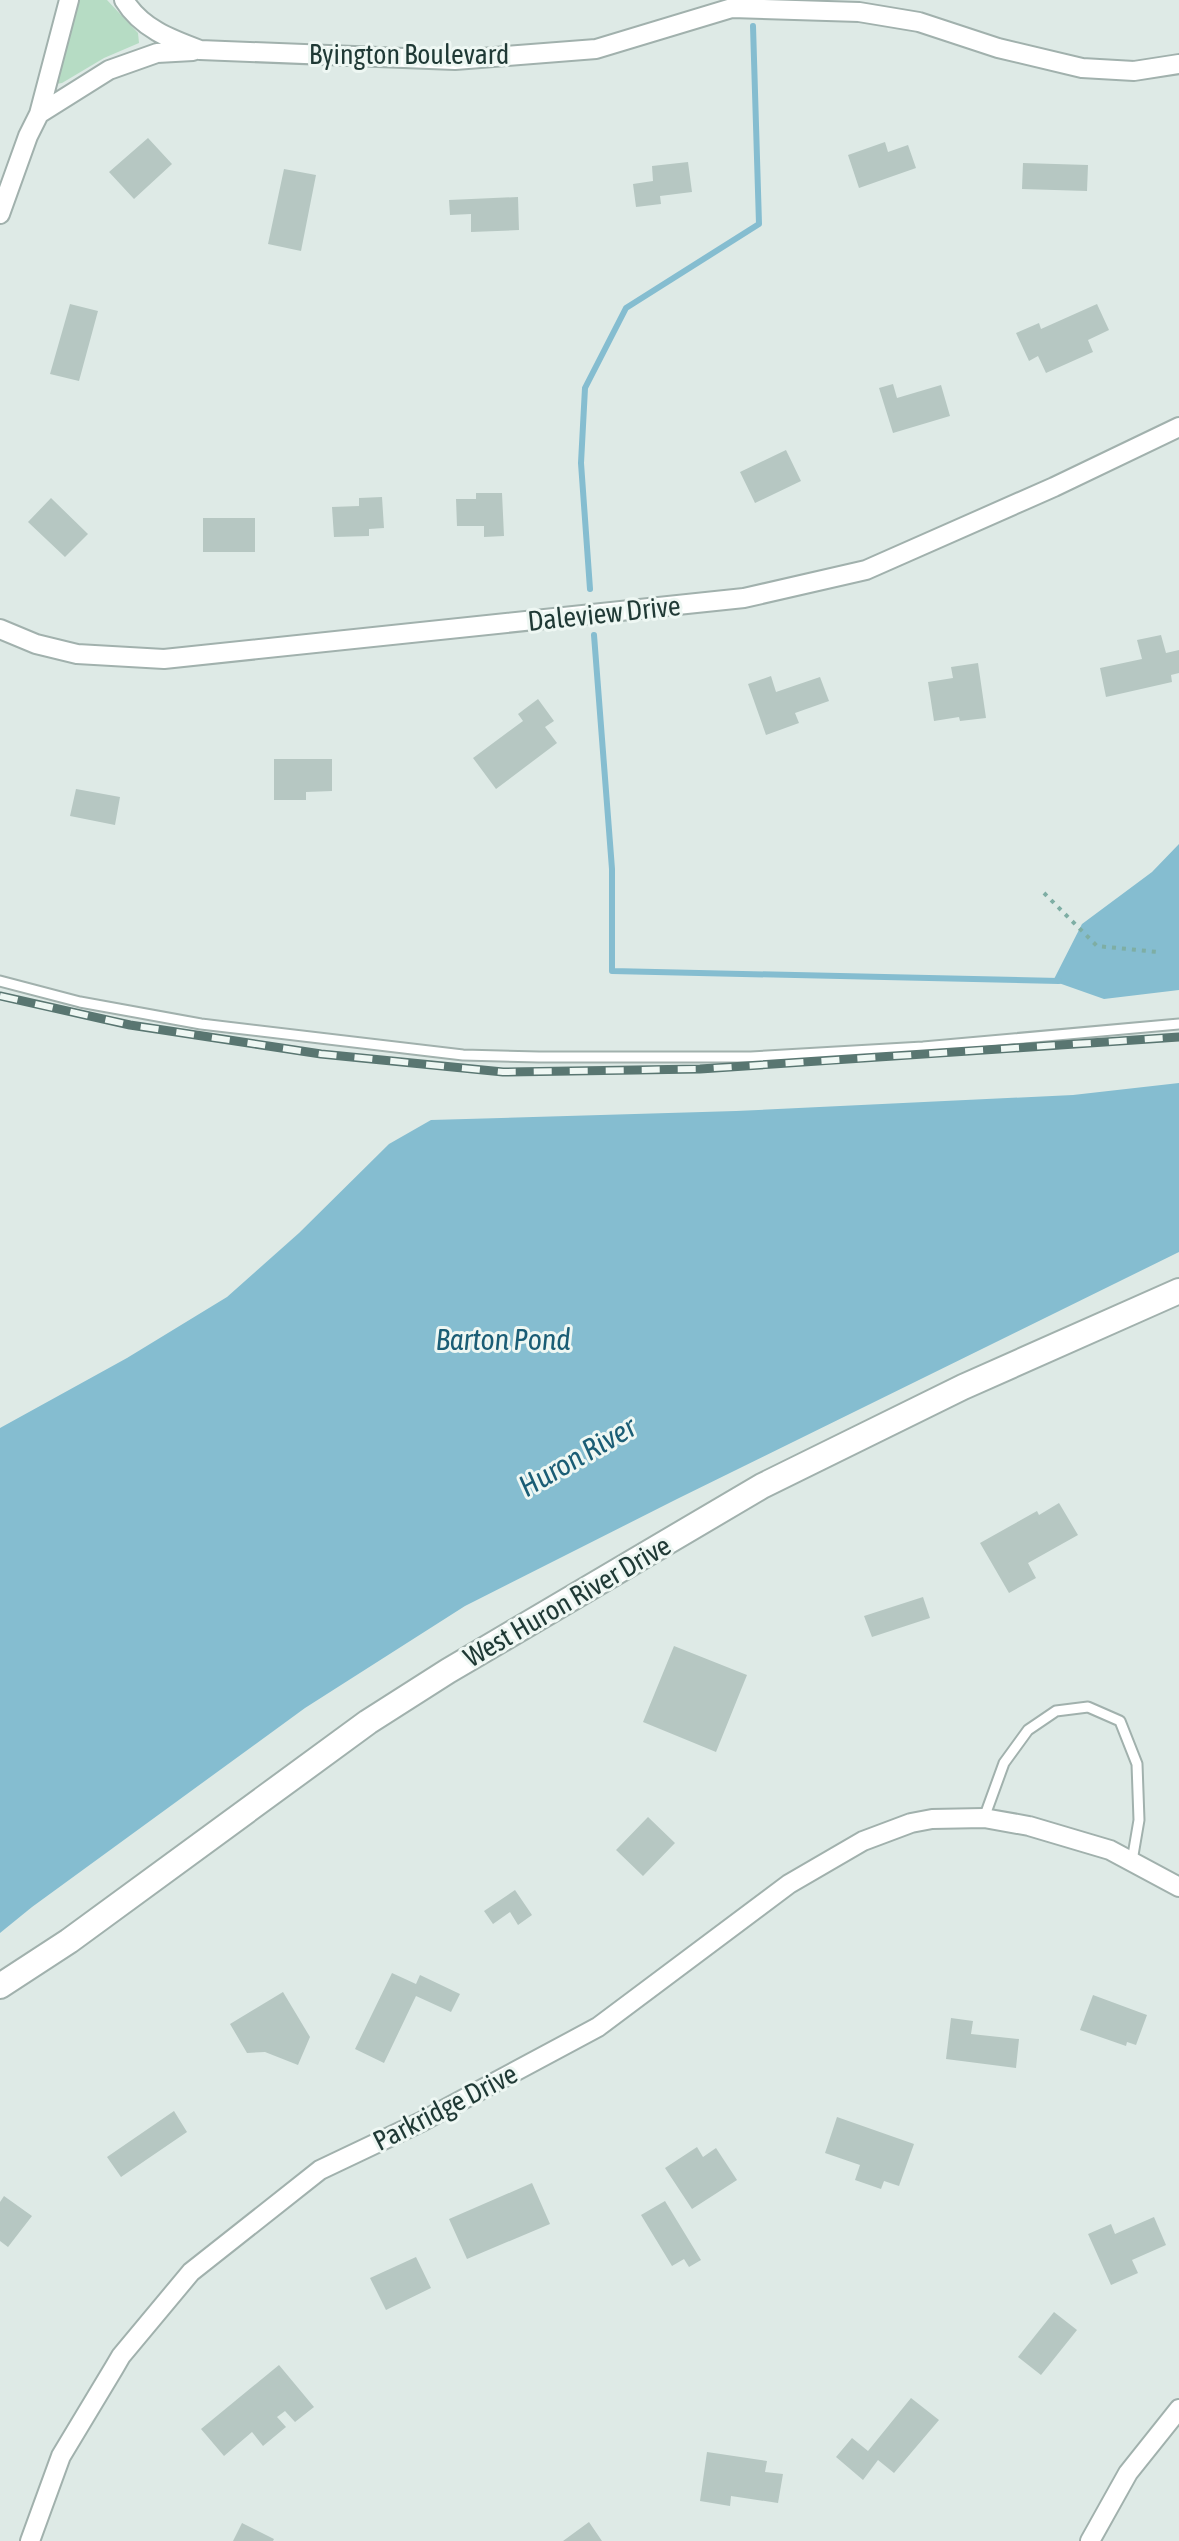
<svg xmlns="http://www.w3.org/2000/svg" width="1179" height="2541" viewBox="0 0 1179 2541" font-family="'Asap Condensed',sans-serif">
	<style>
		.green { fill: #b6dcc4 }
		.water { fill: #85bdd0 }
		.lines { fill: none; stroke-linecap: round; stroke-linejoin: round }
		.stream { stroke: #85bdd0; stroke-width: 6 }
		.building { fill: #b6c7c2 }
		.service-casing { stroke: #a1b1ad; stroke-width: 13 }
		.minor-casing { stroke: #a1b1ad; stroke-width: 22 }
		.tertiary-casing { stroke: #a1b1ad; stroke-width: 28 }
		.path { stroke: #7eaea4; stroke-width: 4; stroke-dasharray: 4 6; stroke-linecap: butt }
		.service { stroke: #fff; stroke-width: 9 }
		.minor { stroke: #fff; stroke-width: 18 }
		.tertiary { stroke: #fff; stroke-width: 24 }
		.rail-casing { stroke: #597671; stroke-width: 9 }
		.rail { stroke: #eef7f3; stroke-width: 6; stroke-dasharray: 18; stroke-linecap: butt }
		.labels { text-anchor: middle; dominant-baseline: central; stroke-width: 6; stroke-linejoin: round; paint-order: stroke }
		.street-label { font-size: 28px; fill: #1f3935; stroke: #eef7f3 }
		.water-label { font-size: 30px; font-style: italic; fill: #1a5d75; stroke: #eef7f3 }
	</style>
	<rect width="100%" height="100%" fill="#deeae6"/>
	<path class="green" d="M 79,0 L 107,0 L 138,33 L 139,43 L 104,58 L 62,83 L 56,84 L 54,82 Z"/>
	<path class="water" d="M 1179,844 L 1179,990 L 1104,999 L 1053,981 L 1082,924 L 1152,872 Z
		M 1179,1083 L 1179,1252 L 677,1499 L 465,1606 L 305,1708 L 32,1907 L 0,1933 L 0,1428 L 127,1358 L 227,1297 L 299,1233 L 389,1144 L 431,1120 L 736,1111 L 1073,1095 Z"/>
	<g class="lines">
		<path class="stream" d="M 590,589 L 581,463 L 585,388 L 626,308 L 759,224 L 753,26
			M 594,635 L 612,869 L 612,971 L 1059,981"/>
	</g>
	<path class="building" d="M 148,138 L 172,164 L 134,199 L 109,172 Z
		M 885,142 L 888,152 L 908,145 L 916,168 L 859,188 L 848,155 Z
		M 688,162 L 692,192 L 660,196 L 661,204 L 636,207 L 633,184 L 653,181 L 652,166 Z
		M 1023,163 L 1088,165 L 1087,191 L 1022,189 Z
		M 284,169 L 316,175 L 301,251 L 268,244 Z
		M 518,197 L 519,230 L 471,232 L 471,214 L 450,215 L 449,200 Z
		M 70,304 L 98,311 L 79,381 L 50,374 Z
		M 1097,304 L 1109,330 L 1088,340 L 1093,352 L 1046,373 L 1038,356 L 1029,361 L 1016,333 L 1039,323 L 1041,329 Z
		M 893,384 L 897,398 L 941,385 L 950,416 L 893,433 L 879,388 Z
		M 786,450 L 801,481 L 755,503 L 740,472 Z
		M 476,493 L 502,493 L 504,536 L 484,537 L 484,526 L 457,526 L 456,499 L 476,499 Z
		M 382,497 L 384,528 L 369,529 L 369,536 L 334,537 L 332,507 L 359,506 L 359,498 Z
		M 51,498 L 88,534 L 65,557 L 28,522 Z
		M 203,518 L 255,518 L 255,552 L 203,552 Z
		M 1161,635 L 1166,653 L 1179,650 L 1179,673 L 1171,675 L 1172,682 L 1106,697 L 1100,668 L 1142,659 L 1137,640 Z
		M 978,663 L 986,718 L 960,721 L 959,717 L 934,721 L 928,682 L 953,678 L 951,667 Z
		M 771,676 L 776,692 L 820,677 L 829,701 L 795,713 L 799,723 L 766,735 L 748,684 Z
		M 538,699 L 554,721 L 545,727 L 557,743 L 496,789 L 473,758 L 523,721 L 518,714 Z
		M 274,759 L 332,759 L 332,791 L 306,792 L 306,800 L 274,800 Z
		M 76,789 L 120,797 L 115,825 L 70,816 Z
		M 1059,1503 L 1078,1535 L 1028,1563 L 1036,1578 L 1009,1593 L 980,1543 L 1037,1511 L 1039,1515 Z
		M 923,1597 L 930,1618 L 872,1637 L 864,1616 Z
		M 674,1646 L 747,1675 L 716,1752 L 643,1722 Z
		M 648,1817 L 675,1843 L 643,1876 L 616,1850 Z
		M 515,1890 L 532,1915 L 518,1925 L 510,1912 L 493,1924 L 484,1911 Z
		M 392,1973 L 416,1984 L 420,1975 L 460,1994 L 451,2012 L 416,1996 L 384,2063 L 355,2049 Z
		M 283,1992 L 310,2037 L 298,2065 L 265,2052 L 247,2053 L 230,2024 Z
		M 1093,1995 L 1147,2015 L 1136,2045 L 1127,2042 L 1126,2046 L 1080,2030 Z
		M 951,2018 L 973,2021 L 971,2034 L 1019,2039 L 1016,2068 L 946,2059 Z
		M 174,2111 L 187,2132 L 121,2177 L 107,2157 Z
		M 837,2117 L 914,2144 L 899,2186 L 884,2181 L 881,2189 L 855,2180 L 860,2165 L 825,2153 Z
		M 697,2147 L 703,2157 L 716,2148 L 737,2180 L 692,2209 L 665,2168 Z
		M 532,2183 L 550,2224 L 467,2259 L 449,2219 Z
		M 4,2196 L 32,2216 L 8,2247 L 0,2241 L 0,2202 Z
		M 665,2201 L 701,2260 L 689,2267 L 684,2259 L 672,2266 L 641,2215 Z
		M 1154,2217 L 1166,2245 L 1132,2260 L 1138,2273 L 1111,2285 L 1088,2234 L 1111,2224 L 1115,2234 Z
		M 416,2257 L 431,2288 L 386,2310 L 370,2278 Z
		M 1054,2312 L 1077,2330 L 1041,2375 L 1018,2357 Z
		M 279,2365 L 314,2407 L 295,2422 L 285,2411 L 277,2417 L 286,2427 L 263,2446 L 252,2432 L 224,2456 L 201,2429 Z
		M 911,2398 L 939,2420 L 894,2473 L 878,2460 L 863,2480 L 836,2457 L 852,2438 L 868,2451 Z
		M 707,2452 L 767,2461 L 765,2472 L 783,2474 L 778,2503 L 731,2496 L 730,2506 L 700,2501 Z
		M 589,2522 L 602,2541 L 563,2541 Z
		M 242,2523 L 274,2539 L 273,2541 L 233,2541 Z"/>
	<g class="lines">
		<defs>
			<path id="service" d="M 0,981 L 80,1002 L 201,1024 L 463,1055 L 539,1057 L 751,1057 L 923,1047 L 1179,1024
				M 984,1818 L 1004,1763 L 1028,1730 L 1056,1711 L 1088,1707 L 1120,1721 L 1137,1764 L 1139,1820 L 1132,1861"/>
			<path id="minor" d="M 124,0 C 141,28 170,39 200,50 L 455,60 L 596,49 L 732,8 L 859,12 L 919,22 L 998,48 L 1082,68 L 1134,71 L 1179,64
				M 39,114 L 109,70 L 157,53 L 193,51
				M 0,214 L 28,136 L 39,114 L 69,0
				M 0,629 L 36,644 L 77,654 L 164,659 L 744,598 L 866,570 L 1054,487 L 1179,427
				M 30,2541 L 61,2456 L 114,2368 L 121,2356 L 191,2272 L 320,2170 L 421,2122 L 598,2027 L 789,1884 L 863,1841 L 911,1823 L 932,1819 L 984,1818 L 1029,1826 L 1110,1850 L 1179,1887
				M 1090,2541 L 1128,2473 L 1179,2409"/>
			<path id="tertiary" d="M 0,1986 L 69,1941 L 368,1722 L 448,1671 L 762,1486 L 963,1387 L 1179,1291"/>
		</defs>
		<use href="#service" class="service-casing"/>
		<use href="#minor" class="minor-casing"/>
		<use href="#tertiary" class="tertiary-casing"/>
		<path class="path" d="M 1044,893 L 1097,946 L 1158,952"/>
		<use href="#service" class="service"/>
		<use href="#minor" class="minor"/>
		<use href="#tertiary" class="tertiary"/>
		<defs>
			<path id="rail" d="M 0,996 L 130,1025 L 321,1054 L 503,1072 L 700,1069 L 1179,1037"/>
		</defs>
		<use href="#rail" class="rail-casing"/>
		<use href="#rail" class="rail"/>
	</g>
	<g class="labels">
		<g class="street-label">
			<text x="409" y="54">Byington Boulevard</text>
			<text transform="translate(604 613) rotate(-6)">Daleview Drive</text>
			<text transform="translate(567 1601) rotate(-30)">West Huron River Drive</text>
			<text transform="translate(445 2107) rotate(-27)">Parkridge Drive</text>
		</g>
		<g class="water-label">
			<text x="503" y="1339">Barton Pond</text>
			<text transform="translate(577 1456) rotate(-30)">Huron River</text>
		</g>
	</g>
</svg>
